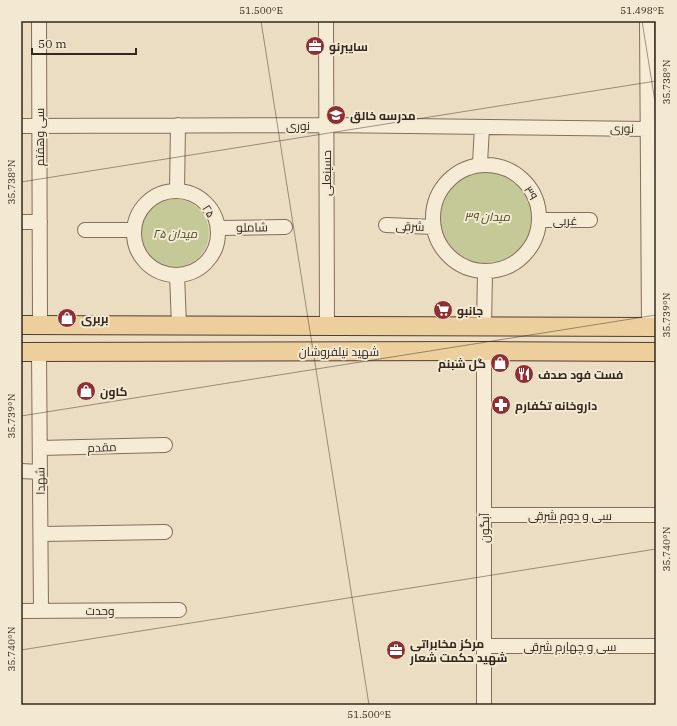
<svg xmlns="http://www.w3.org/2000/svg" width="677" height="726" viewBox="0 0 677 726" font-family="'IBM Plex Serif',Cairo,serif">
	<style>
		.green { fill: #c5c897 }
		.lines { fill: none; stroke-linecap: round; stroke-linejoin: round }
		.minor-casing { stroke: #846e5b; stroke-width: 16 }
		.major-casing { stroke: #523d2f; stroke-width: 20 }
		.minor { stroke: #f6ebd5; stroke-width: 14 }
		.major { stroke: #eccf9c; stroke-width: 18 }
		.ticks { fill: none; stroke: #34281e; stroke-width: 1; stroke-opacity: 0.45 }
		.labels { text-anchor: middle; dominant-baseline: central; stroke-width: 4; stroke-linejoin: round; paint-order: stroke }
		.poi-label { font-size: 12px; font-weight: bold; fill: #34281e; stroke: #f3e8d1; text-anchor: start }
		.street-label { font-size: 12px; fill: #34281e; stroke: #f3e8d1 }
		.park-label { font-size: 12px; font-style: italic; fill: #475026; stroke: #f3e8d1 }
		.neatline { fill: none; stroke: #34281e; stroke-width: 1.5 }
		.ticks-label { font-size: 10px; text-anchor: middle; fill: #34281e }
	</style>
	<rect width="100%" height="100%" fill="#ebddc2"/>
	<path class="green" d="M 496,167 L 521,177 L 540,220 L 529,251 L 485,271 L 440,244 L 438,195 L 460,171 Z
		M141 233a34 34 0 1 1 68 0a34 34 0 1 1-68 0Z"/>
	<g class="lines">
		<defs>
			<path id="minor" d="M 39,21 L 40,324
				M 326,21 L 327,326
				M 647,21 L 649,327
				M 21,126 L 326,125 L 648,129
				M 480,163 L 482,127
				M433 218a53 53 0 1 1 106 0a53 53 0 1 1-106 0Z
				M 177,191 L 178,125
				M134 233a42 42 0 1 1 84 0a42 42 0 1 1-84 0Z
				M 540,220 L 590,220
				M 21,222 L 40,222
				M 386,225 L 434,227
				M 218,228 L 285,227
				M 85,230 L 134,230
				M 177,275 L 179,325
				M 484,327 L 485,271
				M 39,352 L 41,610
				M 40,448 L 165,445
				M 21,471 L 40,472
				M 484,515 L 656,515
				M 41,534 L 165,532
				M 21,611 L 179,610
				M 484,646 L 656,646
				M 484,705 L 484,351"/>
			<path id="major" d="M 21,325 L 656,327
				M 21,352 L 484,351 L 656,352"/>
		</defs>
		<use href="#minor" class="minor-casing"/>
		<use href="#major" class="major-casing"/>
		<use href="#minor" class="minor"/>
		<use href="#major" class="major"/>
	</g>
	<path class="ticks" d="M 261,21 L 369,705M 642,21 L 656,108M 21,182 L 656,81M 21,416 L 656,315M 21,650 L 656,549"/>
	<defs>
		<symbol id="office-disc" viewBox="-11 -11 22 22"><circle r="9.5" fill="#8f2f34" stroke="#f3e8d1"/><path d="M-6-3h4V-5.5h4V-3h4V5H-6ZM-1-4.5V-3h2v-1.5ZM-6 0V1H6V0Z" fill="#fff"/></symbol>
		<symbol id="school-disc" viewBox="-11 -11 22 22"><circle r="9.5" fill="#8f2f34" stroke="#f3e8d1"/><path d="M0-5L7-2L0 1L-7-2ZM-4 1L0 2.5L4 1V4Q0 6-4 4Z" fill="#fff"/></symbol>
		<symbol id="supermarket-disc" viewBox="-11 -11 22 22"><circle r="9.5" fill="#8f2f34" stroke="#f3e8d1"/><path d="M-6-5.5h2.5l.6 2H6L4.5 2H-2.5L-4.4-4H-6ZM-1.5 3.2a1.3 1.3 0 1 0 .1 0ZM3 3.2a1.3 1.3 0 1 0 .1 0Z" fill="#fff"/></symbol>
		<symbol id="shop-disc" viewBox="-11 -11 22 22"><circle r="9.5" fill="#8f2f34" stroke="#f3e8d1"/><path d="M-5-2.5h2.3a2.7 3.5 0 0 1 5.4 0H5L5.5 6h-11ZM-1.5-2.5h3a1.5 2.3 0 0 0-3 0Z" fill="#fff"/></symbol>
		<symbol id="restaurant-disc" viewBox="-11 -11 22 22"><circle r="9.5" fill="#8f2f34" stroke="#f3e8d1"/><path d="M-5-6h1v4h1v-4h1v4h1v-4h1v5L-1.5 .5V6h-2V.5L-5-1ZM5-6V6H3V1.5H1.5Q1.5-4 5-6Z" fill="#fff"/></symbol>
		<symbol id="pharmacy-disc" viewBox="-11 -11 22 22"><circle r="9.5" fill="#8f2f34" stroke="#f3e8d1"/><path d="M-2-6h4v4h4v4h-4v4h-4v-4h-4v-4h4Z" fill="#fff"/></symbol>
	</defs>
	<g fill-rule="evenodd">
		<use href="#office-disc" x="304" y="35" width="22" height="22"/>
		<use href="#school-disc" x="325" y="104" width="22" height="22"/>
		<use href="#supermarket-disc" x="432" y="299" width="22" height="22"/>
		<use href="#shop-disc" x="56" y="307" width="22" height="22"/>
		<use href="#shop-disc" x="489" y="352" width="22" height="22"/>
		<use href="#restaurant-disc" x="513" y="363" width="22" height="22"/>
		<use href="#shop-disc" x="75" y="380" width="22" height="22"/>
		<use href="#pharmacy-disc" x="490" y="394" width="22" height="22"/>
		<use href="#office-disc" x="385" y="639" width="22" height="22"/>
	</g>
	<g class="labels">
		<g class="poi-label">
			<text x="329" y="46">سایبرنو</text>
			<text x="350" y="115">مدرسه خالق</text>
			<text x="457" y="310">جانبو</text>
			<text x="81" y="318">بربری</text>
			<text x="486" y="363" text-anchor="end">گل شبنم</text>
			<text x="538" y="374">فست فود صدف</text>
			<text x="100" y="391">کاون</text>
			<text x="515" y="405">داروخانه تکفارم</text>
			<text x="410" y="643">مرکز مخابراتی<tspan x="410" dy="14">شهید حکمت شعار</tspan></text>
		</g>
		<g class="street-label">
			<text x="298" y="125">نوری</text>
			<text transform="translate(622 128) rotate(1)">نوری</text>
			<text transform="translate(39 137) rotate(-90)">سی وهفتم</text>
			<text transform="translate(326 173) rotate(-90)">حسینعلی</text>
			<text transform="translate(531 193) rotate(59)">۳۹</text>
			<text transform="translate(209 211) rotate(58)">۲۵</text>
			<text x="565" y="220">غربی</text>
			<text transform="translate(410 226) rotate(2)">شرقی</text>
			<text transform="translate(252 227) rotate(-1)">شاملو</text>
			<text x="339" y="351">شهید نیلفروشان</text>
			<text transform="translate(102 447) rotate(-2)">مقدم</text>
			<text transform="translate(40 481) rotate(-91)">شهدا</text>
			<text x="570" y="515">سی و دوم شرقی</text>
			<text transform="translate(484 528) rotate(-90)">آبگون</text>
			<text x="100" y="610">وحدت</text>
			<text x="570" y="646">سی و چهارم شرقی</text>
		</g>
		<g class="park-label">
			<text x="487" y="216">میدان ۳۹</text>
			<text x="175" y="233">میدان ۲۵</text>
		</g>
	</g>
	<rect width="677" height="726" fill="none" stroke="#f3e8d1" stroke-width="44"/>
	<path d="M32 48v6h104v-6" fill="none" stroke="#34281e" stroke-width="2"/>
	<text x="38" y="48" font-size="12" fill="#34281e" stroke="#f3e8d1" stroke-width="3" paint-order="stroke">50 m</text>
	<rect x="22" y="22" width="633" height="682" class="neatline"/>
	<g class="ticks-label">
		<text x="261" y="14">51.500°E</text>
		<text x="642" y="14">51.498°E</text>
		<text transform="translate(666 82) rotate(-90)" y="4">35.738°N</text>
		<text transform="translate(11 182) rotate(-90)" y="4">35.738°N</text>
		<text transform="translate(666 315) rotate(-90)" y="4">35.739°N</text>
		<text transform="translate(11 416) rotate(-90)" y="4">35.739°N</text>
		<text transform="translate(666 549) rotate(-90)" y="4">35.740°N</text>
		<text transform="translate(11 649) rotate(-90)" y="4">35.740°N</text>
		<text x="369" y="718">51.500°E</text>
	</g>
</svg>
